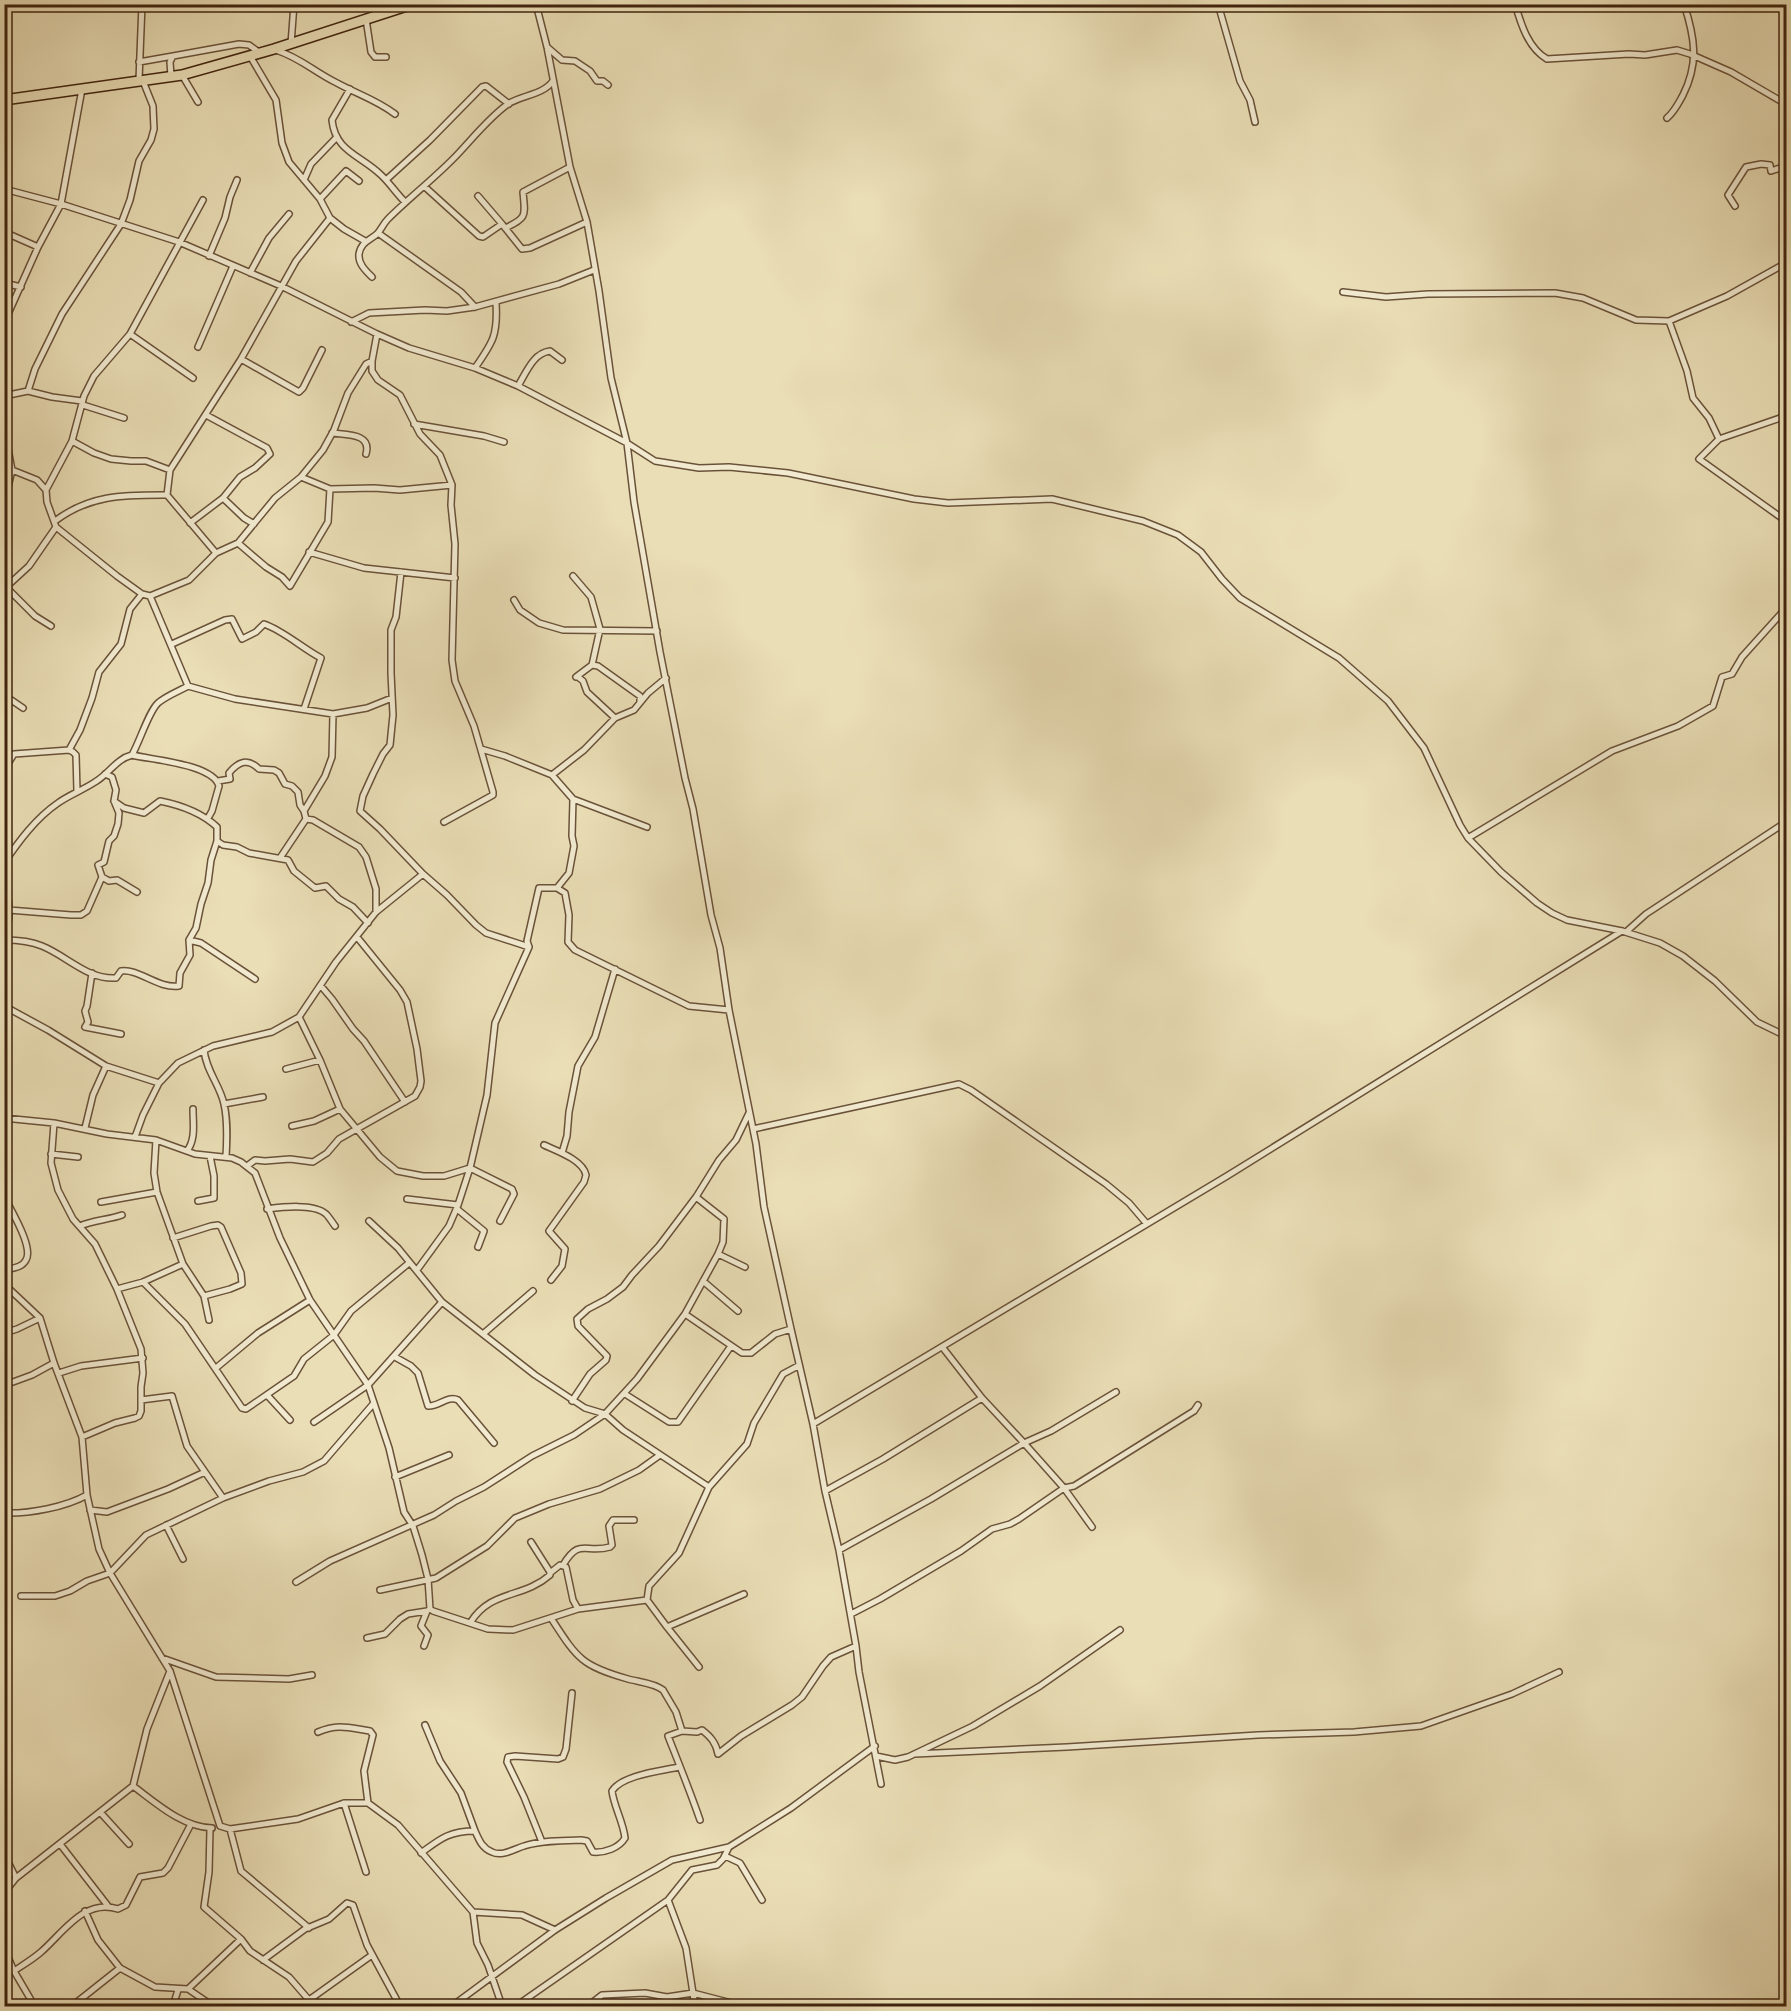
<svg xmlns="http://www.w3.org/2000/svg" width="1791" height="2011" viewBox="0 0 1791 2011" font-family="'Old Standard TT',serif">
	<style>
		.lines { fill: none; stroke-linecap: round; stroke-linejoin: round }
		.street-casing { stroke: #6a5239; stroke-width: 8 }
		.highway-casing { stroke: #40240f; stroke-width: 12 }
		.street { stroke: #f1ead0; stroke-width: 5 }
		.highway { stroke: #eadeb6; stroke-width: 9 }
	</style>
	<rect width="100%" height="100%" fill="#eadeb6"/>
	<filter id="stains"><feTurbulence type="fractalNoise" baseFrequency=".00333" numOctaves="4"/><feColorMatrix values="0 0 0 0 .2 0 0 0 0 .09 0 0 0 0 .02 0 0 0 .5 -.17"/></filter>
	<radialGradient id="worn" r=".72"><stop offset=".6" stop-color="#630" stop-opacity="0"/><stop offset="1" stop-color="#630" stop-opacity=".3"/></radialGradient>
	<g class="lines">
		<defs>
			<path id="street" d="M 536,4 L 547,47 L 570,167 L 587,222 L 599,291 L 611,378 L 627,443 L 634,502 L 660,652 L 685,778 L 693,809 L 711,915 L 720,948 L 729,1010 L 756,1144 L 764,1207 L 791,1329 L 775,1334 L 751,1353 L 742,1353 L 685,1314
				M 673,4 L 681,6
				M 1218,4 L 1240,81 L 1250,100 L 1255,122
				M 1515,4 C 1521,24 1528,48 1547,59 L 1629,54 L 1645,55 L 1677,50 L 1690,54 L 1731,72 L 1786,104
				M 1777,4 L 1778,6
				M 4,7 L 72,6
				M 366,19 L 371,52 L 375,57 L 386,57
				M 291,44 L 294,4
				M 547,47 L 562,60 L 575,61 L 590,71 L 597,81 L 603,81 L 608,85
				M 276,50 C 301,58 314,72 337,83 C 357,94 377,100 395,114
				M 250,56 L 276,100 L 282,143 L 289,162 L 320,199 L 330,218 L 344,229 L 365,241
				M 139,62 L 173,56
				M 182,75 L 198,102
				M 171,76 L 170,62 L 173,56 L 239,44 L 249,45 L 260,53
				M 139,80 L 142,4
				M 350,89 L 332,120 C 335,151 360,155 380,174 C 389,182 396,193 405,202
				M 1667,118 C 1675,111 1678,104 1683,95 C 1699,63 1695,38 1684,4
				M 304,180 L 311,164 L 336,138
				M 386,180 L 430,140 L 482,87 L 486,86 L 509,104
				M 425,187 L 479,236 L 483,237 L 502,224 L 522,249 L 530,248 L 587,222
				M 4,189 L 61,204 L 179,242 L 281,286 L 377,334 L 409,348 L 475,368 L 518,386 L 627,443 L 655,461 L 699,468 L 729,467 L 788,473 L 914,499 L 948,503 L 1052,499 L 1143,521 L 1178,535 L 1201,552 L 1222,579 L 1240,598 L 1339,658 L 1388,701 L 1424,748 L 1460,825 L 1468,838 L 1501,872 L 1537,903 L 1552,913 L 1567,920 L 1622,931 L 1660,943 L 1683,956 L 1715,981 L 1757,1022 L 1786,1036
				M 478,196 L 502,224
				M 320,199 L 346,171 L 359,181
				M 1735,206 L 1728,195 L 1746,167 L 1761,164 L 1770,165 L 1771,171 L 1786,166
				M 505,228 C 528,218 525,215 523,192 L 570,167
				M 4,232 L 38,247
				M 378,233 L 461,292 L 475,307
				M 209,256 L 225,218 L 230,197 L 237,180
				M 250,273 L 269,238 L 289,214
				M 372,277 C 366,271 358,264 359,254 C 361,242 369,241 377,234 C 381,230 383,224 388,219 C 408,199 431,181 452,160 C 470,142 487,119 508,104 C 522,95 543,95 553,81
				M 4,283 L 21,287
				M 1343,292 L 1386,297 L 1428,294 L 1555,293 L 1583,298 L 1636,320 L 1669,321
				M 351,322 L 369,313 L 425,310 L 447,311 L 475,307 L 559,284 L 594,270
				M 4,323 L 38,247 L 61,204 L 82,89
				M 130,334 L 193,378
				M 377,334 L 372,361 L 372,371 L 378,380 L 400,395 L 420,434 L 440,455 L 452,485 L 451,505 L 455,544 L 452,660 L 455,681 L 474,726 L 493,792 L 493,795 L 444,822
				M 198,347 L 233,266
				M 241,359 L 299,392 L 303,388 L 322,350
				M 475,368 C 493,342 498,335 496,303
				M 518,386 C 526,373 533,353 550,351 L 562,360
				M 28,391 L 35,369 L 62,314 L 121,224 L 130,200 L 139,161 L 151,140 L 154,129 L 153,106 L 143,81
				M 4,396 L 28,391 L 52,397 L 82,401
				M 83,405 L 124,418
				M 1786,416 L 1719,439 L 1699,459 L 1786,521
				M 414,424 L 484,436 L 504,442
				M 4,428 L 12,470 L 4,504
				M 332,433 C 346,435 372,433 366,454
				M 1719,439 L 1709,418 L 1693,398 L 1687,371 L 1669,321 L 1727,296 L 1786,263
				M 72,441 L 94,453 L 111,459 L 131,461 L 146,461 L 170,470
				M 12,470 L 37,480 L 46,490
				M 301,477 L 330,489 L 374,488 L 400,490 L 452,485
				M 223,498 L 244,518 L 254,524
				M 55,521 C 91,494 125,495 167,495
				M 190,523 L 223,498 L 240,477 L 255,468 L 270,454 L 267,448 L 206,415
				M 238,543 L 266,567 L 282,577 L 290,586 L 328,522 L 330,489
				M 309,552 L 364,568 L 455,578
				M 216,553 L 167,495 L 170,470 L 241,359 L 296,261 L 330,218
				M 401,572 L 396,617 L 391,630 L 391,673 L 393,715 L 390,745 L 383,754 L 373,774 L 363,796 L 360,811 L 380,829 L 423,874 L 447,895 L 476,925 L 486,933 L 529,947
				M 573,576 L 591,597 L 600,629 L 592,665 L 576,677 L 578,677 L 583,681 L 587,692 L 615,718
				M 5,586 L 35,616 L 51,626
				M 4,589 L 29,566 L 56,527
				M 150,596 L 189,580 L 216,553 L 238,543 L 275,498 L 301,477 L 323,450 L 334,430 L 348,393 L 366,364 L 372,361
				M 514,600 L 520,610 L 539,623 L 563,630 L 657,631
				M 172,644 L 225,620 L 232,619 L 242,639 L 256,632 L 264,624 C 284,631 302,648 321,658 L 304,709
				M 592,665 L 598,666 L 640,696 L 640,702
				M 188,686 L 150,596 L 142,594 L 117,576 L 56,527 L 47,502 L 46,490 L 72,441 L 84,396 L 94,376 L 130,334 L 203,200
				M 4,695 L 23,708
				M 481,749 L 505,756 L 552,775 L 573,799 L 647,827
				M 132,755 C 152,760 213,764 219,786 L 212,811 L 208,818
				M 4,770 L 14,754 L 69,750
				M 552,775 L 584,750 L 615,718 L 634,710 L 648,693 L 666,678
				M 218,781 L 230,779 L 229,773 C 239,761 248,758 259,769 L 274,770 L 279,773 L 285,784 L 292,786 L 298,792 L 300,805 L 304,811
				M 77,791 L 76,755 L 73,752 L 69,750 L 80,730 L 92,698 L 99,672 L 121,644 L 130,609 L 142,594
				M 306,819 L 313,820 L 359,847 L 366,857 L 376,889 L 376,912
				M 1468,838 L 1612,751 L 1678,726 L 1713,706 L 1722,677 L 1732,674 L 1742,657 L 1786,608
				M 217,841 L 223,845 L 237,847 L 249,853 L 288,860 L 294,871 L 315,888 L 326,886 L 339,899 L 353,907 L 368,923
				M 280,858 L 306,819 L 304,811 L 325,776 L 332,757 L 333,714
				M 4,863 C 19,841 36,818 58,803 C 69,795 83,790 95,782 C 109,774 116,759 132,755 C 140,741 149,711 158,703 C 166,696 179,691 188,686 L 235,699 L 333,714 L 367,708 L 392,698
				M 102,877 L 109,881 L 117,880 L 137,892
				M 4,884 C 11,902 10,922 4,940
				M 557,888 L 569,873 L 574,846 L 572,836 L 573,799
				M 9,910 L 71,915 L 81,915 L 87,911 L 102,877 L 98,865 L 104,862 L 109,841 L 114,836 L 118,824 L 119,813 L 114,801 L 116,790 L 112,777 L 105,774
				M 1626,932 L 1646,914 L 1786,822
				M 5,940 C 18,940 30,941 42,946 C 67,956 88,980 116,978 L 121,971 C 138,968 158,989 179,986 L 180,973 L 190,955 L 189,940 L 196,928 L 201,904 L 208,883 L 211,860 L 217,841 L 217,827 C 202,813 180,805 160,801 L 144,813 L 124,808 L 114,801
				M 189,940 L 201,943 L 255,979
				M 92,973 L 87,1006 L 85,1011 L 88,1022 L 85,1027 L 121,1034
				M 321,986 L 332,999 L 353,1029 L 364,1041 L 405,1102
				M 4,1006 L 48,1030 L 106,1066 L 159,1083
				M 299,1017 L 320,1060 L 340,1109 L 380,1157 L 397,1171 L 423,1176 L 444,1176 L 470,1168 L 512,1189 L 514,1194 L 500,1221
				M 204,1050 C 206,1071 220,1085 224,1104 C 228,1121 227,1140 226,1157
				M 286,1069 L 320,1060
				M 5,1079 L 8,1118
				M 224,1104 L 263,1097
				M 4,1118 L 54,1123 L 107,1134 L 156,1140 L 195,1154 L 232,1158 L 241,1162 L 255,1173 L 280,1238 L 310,1300 L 368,1385 L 389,1448 L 404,1512 L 413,1526 L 422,1555 L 428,1579 L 430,1609 L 433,1611 L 488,1629 L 513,1630 L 578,1609 L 647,1600
				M 54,1123 L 51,1163 L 58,1190 L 73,1219 L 95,1244 L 117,1289 L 143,1282 L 183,1264 L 157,1192 L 154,1173 L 156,1140
				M 292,1126 L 314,1121 L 340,1109
				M 85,1128 L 93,1095 L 106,1066
				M 753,1129 L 959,1084 L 971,1090 L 1106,1184 L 1129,1203 L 1147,1224
				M 135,1137 L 143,1115 L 159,1083 L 178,1063 L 213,1046 L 272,1032 L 299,1017 L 336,962 L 376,912 L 423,874
				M 544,1145 C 557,1151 583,1160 586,1175 L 584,1182 L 549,1231 L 565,1249 L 562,1266 L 551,1280
				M 187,1151 C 196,1139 193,1124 193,1109
				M 562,1153 L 567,1136 L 569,1112 L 578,1066 L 595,1037 L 615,969
				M 51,1154 L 78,1157
				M 247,1166 L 255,1160 L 265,1161 L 290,1159 L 313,1162 L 327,1153 L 339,1139 L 415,1096 L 420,1087 L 421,1081 L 417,1049 L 407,1002 L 400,990 L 357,937
				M 4,1196 C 10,1209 34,1247 26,1260 C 22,1268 12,1268 4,1270
				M 407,1199 L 458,1205
				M 198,1201 L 214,1198 L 214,1176 L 210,1156
				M 101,1202 L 157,1192
				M 267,1209 C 282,1207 314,1203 326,1214 C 329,1217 332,1222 335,1226
				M 457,1209 L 484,1231 L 478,1247
				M 369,1221 L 398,1248 L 442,1302 L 535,1375 L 585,1408 L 605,1414 L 623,1430 L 709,1487
				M 80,1226 C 93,1220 108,1220 122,1215
				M 173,1238 L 211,1226 L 218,1225 L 221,1227 L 241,1273 L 242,1284 L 230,1289 L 204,1296 L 183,1264
				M 718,1254 L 745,1267
				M 417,1270 L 449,1226 L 458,1205 L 470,1168 L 487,1095 L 495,1023 L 529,947 L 527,941 L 539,888 L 557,888 L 565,893 L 569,915 L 568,942 L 575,950 L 689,1006 L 729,1010
				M 703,1281 L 738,1311
				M 143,1282 L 185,1324 L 242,1408 L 246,1409 L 294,1376 L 304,1359 L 334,1335 L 351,1311 L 409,1263
				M 4,1284 L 40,1318 L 54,1363 L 82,1437 L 87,1495 L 99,1549 L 110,1573 L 170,1671 L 220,1826 L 230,1829 L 298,1819 L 344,1803 L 368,1803 L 398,1825 L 473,1912 L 477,1943 L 488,1965 L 502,2006
				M 204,1296 L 209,1320
				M 791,1329 L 813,1424 L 825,1491 L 839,1550 L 856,1646 L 859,1672 L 881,1784
				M 4,1333 L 17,1329 L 40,1318
				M 483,1334 L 533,1291
				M 943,1348 L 982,1398
				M 395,1357 L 411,1366 L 418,1373 L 428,1406 C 439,1407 447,1395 458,1400 L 494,1443
				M 216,1368 L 258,1333 L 310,1300
				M 59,1373 L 81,1366 L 143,1358
				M 13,1382 L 32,1375 L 54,1363
				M 625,1394 L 669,1422 L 678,1422 L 731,1346
				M 267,1395 L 290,1420
				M 141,1400 L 172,1396 L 187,1446 L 223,1498
				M 572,1401 L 590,1374 L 606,1360 L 607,1356 L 578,1326 L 577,1319 L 588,1309 L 607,1299 L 623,1287 L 632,1275 L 659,1246 L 696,1197 L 719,1160 L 736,1140 L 749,1113
				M 314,1422 L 368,1385 L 442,1302
				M 813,1424 L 1227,1176 L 1622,931
				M 82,1437 L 115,1423 L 135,1418 L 139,1416 L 141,1411 L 141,1387 L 143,1373 L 141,1349 L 117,1289
				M 395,1477 L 449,1455
				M 825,1491 L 883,1459 L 982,1398 L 1024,1443 L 931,1499 L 839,1550
				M 90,1510 L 107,1512 L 168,1489 L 205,1472
				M 4,1513 C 29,1514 66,1507 87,1495
				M 166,1525 L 183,1559
				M 1092,1527 L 1064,1488 L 1074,1486 L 1194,1411 L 1198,1405
				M 563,1565 C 580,1537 585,1554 610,1547 L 612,1545 L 609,1526 L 613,1520 L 634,1520
				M 550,1573 L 560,1565 L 566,1567 L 573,1600 L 578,1609
				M 296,1582 L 330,1561 L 434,1515 L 456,1501 L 484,1487 L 532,1456 L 574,1435 L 605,1414 L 637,1379 L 685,1314 L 718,1254 L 723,1242 L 724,1219 L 696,1197
				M 380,1590 L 436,1578 L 487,1546 L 515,1518 L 549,1504 L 600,1489 L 639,1470 L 660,1455
				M 744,1594 L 667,1627 L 647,1600 L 649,1586 L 679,1553 L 709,1487 L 747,1444 L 754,1423 L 783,1374 L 798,1366
				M 21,1596 L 55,1596 L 70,1591 L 87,1581 L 110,1573 L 146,1535 L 223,1498 L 269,1481 L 303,1472 L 324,1461 L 374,1403
				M 851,1614 L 880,1599 L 961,1551 L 992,1529 L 1010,1524 L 1019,1519 L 1064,1488 L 1024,1443 L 1051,1431 L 1116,1392
				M 551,1618 C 577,1658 581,1666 628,1679 C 639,1682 654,1683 663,1690 L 676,1712 L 682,1731
				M 470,1623 C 491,1589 523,1599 550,1575 L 550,1572 L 531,1542
				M 667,1627 L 699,1667
				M 367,1638 L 385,1634 L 400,1619 L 408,1614 L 427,1611 L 430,1609
				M 424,1646 L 428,1635 L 421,1626 L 427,1611
				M 162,1658 L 216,1677 L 289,1679 L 312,1675
				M 425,1725 L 440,1761 L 461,1793 L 475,1831
				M 318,1732 C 338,1723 350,1728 370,1731 L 373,1735 L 364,1771 L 368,1803
				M 915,1754 L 1067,1747 L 1258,1735 L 1354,1732 L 1421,1726 L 1512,1694 L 1559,1672
				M 876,1756 L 895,1760 L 908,1757 L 973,1726 L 1040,1686 L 1120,1630
				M 133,1786 C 156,1803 182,1827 212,1828
				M 344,1803 L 366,1872
				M 100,1812 L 129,1844
				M 700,1820 C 690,1791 679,1764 668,1736 L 682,1731 L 697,1732 L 702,1730 C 711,1737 716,1743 718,1754 L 741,1736 L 792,1705 L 802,1697 L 823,1666 L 831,1657 L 856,1646
				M 210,1829 L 209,1872 L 204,1907 L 241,1939 L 250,1951 L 289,1977 L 309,2000 L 311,2006
				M 230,1829 L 241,1871 L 309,1928
				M 542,1842 L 524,1797 L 507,1762 L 508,1757 L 515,1756 L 558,1759 L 563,1757 L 566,1749 L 572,1693
				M 60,1844 L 108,1906
				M 421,1853 C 440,1839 449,1831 475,1831 C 479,1840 482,1848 492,1852 C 502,1857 514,1849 524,1846 C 542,1840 562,1841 581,1840 L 587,1841 L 593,1852 C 605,1853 619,1848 625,1838 C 623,1821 614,1807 612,1791 C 622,1775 661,1771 679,1767
				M 4,1854 L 16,1878
				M 725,1856 L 740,1863 L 762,1900
				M 4,1893 L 16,1878 L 133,1786 L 147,1729 L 170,1671
				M 668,1900 L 686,1948 L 695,2006
				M 85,1911 L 98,1940 L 120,1968 L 155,1987 L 188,1989 L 213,2006
				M 473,1912 L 522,1915 L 555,1930
				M 4,1948 L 14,1971 L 31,2000 L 31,2006
				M 263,1960 L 305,1929 L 329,1919 L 347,1903 L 353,1905 L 367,1945 L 400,2006
				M 14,1971 C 23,1965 33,1959 41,1952 C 63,1933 84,1898 118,1909 L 126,1905 L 140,1877 L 163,1873 L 168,1868 L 191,1824
				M 188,1989 L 241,1939
				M 309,2000 L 372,1955
				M 72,2006 L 120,1968
				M 173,2006 L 178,1990
				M 452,2006 L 555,1930 L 606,1898 L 672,1860 L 729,1847 L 791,1808 L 875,1746
				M 516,2006 L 668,1900 L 692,1870 L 717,1865 L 723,1859 L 729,1847
				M 593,2006 L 593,2002 L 602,1995 L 645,1993 L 667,1997 L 693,1993 L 743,2006"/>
			<path id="highway" d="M 4,100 L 182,75 L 274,49 L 413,4"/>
		</defs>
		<use href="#street" class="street-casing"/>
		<use href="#highway" class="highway-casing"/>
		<use href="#street" class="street"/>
		<use href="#highway" class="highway"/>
	</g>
	<rect width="1791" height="2011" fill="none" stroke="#eadeb6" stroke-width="24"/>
	<rect x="6" y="6" width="1779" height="1999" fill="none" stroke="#40240f" stroke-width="3"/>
	<rect x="12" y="12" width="1767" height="1987" fill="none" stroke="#40240f" stroke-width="1.5"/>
	<rect width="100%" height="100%" filter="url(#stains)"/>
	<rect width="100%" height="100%" fill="url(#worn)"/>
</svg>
